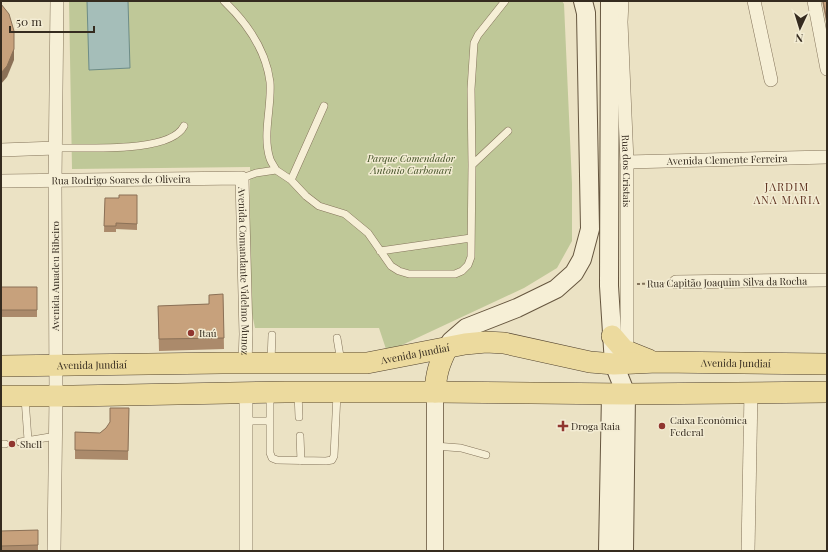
<svg xmlns="http://www.w3.org/2000/svg" width="828" height="552" viewBox="0 0 828 552" font-family="'Playfair Display',serif">
	<style>
		.green { fill: #bfc898 }
		.water { fill: #a5beb9; stroke: #6d8c87 }
		.lines { fill: none; stroke-linecap: round; stroke-linejoin: round }
		.service-casing { stroke: #84745b; stroke-width: 8 }
		.minor-casing { stroke: #84745b; stroke-width: 14 }
		.tertiary-casing { stroke: #84745b; stroke-width: 18 }
		.secondary-casing { stroke: #66563f; stroke-width: 20 }
		.primary-casing { stroke: #52432f; stroke-width: 22 }
		.path { stroke: #84745b; stroke-width: 2; stroke-dasharray: 3 2; stroke-linecap: butt }
		.service { stroke: #f6efd6; stroke-width: 7 }
		.minor { stroke: #f6efd6; stroke-width: 13 }
		.tertiary { stroke: #f6efd6; stroke-width: 16 }
		.secondary { stroke: #f6efd6; stroke-width: 18 }
		.primary { stroke: #ecda9e; stroke-width: 21 }
		.wall { fill: #ab8a6b }
		.shaded-wall { fill: #8b7157 }
		.building { fill: #c7a17c; stroke: #8b7157 }
		.poi-dot { fill: #90362f; stroke: #f3ecd3; stroke-width: 1.5 }
		.labels { text-anchor: middle; dominant-baseline: central; stroke-width: 3; stroke-linejoin: round; paint-order: stroke }
		.park-label { font-size: 10px; font-style: italic; fill: #425026; stroke: #f3ecd3 }
		.street-label { font-size: 10px; fill: #352b1f; stroke: #f3ecd3 }
		.poi-label { font-size: 10px; fill: #352b1f; stroke: #f3ecd3; text-anchor: start }
		.neighbourhood-label { font-size: 11px; letter-spacing: 1px; fill: #5f3321; stroke: #f3ecd3 }
	</style>
	<rect width="100%" height="100%" fill="#ebe2c4"/>
	<path class="green" d="M 69,1 L 562,1 L 564,4 L 572,184 L 572,241 L 557,268 L 524,288 L 387,352 L 379,328 L 255,328 L 250,304 L 250,167 L 72,169 Z"/>
	<path class="water" d="M 87,1 L 128,1 L 130,68 L 89,70 Z"/>
	<g class="lines">
		<defs>
			<path id="service" d="M 224,1 C 247,23 266,50 270,82 C 272,106 262,135 270,159 C 271,162 274,166 276,170 L 256,173 L 242,178
				M 505,1 L 478,35 L 474,43 L 471,89 L 472,165 L 508,131
				M 324,106 L 291,180 L 306,196 L 319,206 L 345,214 L 368,233 L 391,266 L 399,271 L 409,274 L 455,274 L 462,271 L 468,265 L 471,257 L 472,165
				M 56,148 C 84,147 170,154 184,126
				M 276,170 L 291,180
				M 380,251 L 471,238
				M 337,338 L 341,362
				M 271,361 L 272,335
				M 270,393 L 270,453 L 272,458 L 277,460 L 326,461 L 332,460 L 334,456 L 337,394
				M 298,393 L 299,417
				M 25,398 L 28,440
				M 246,421 L 270,421
				M 300,436 L 301,461
				M 20,442 L 56,436
				M 1,444 L 5,444
				M 435,446 L 461,448 L 486,455"/>
			<g id="minor">
				<path id="s1" d="M 622,1 L 621,22 L 627,162 L 627,341"/>
				<path d="M 754,1 L 771,80"/>
				<path d="M 814,1 L 827,69"/>
				<path d="M 1,150 L 56,148"/>
				<path id="s2" d="M 627,162 L 827,157"/>
				<path id="s3" d="M 1,181 L 242,178 L 246,334 L 245,363"/>
				<path d="M 676,282 L 827,280"/>
				<path d="M 246,392 L 246,551"/>
				<path d="M 54,551 L 56,396 L 55,181 L 57,1"/>
				<path d="M 748,551 L 751,392"/>
			</g>
			<path id="tertiary" d="M 435,551 L 435,392"/>
			<path id="secondary" d="M 610,1 L 609,286 L 614,364 L 626,394 L 624,551
				M 447,348 L 451,341 L 466,328 L 517,308 L 556,289 L 574,273 L 582,259 L 590,229 L 586,13 L 583,1
				M 608,551 L 611,394"/>
			<g id="primary">
				<path d="M 612,336 L 624,350 L 649,360"/>
				<path id="s4" d="M 1,366 L 222,363 L 367,363 L 465,344 L 486,342 L 504,343 L 590,362 L 614,364 L 657,362 L 827,364"/>
				<path d="M 435,392 C 436,374 439,364 447,348"/>
				<path d="M 1,396 L 73,396 L 285,392 L 435,392 L 626,394 L 827,392"/>
			</g>
		</defs>
		<use href="#service" class="service-casing"/>
		<use href="#minor" class="minor-casing"/>
		<use href="#tertiary" class="tertiary-casing"/>
		<use href="#secondary" class="secondary-casing"/>
		<use href="#primary" class="primary-casing"/>
		<path class="path" d="M 637,284 L 665,283"/>
		<use href="#service" class="service"/>
		<use href="#minor" class="minor"/>
		<use href="#tertiary" class="tertiary"/>
		<use href="#secondary" class="secondary"/>
		<use href="#primary" class="primary"/>
	</g>
	<path class="wall" d="M 822,1 L 827,1 L 827,27 Z
		M 137,195 L 137,230 L 116,229 L 116,232 L 104,232 L 105,198 L 119,198 Z
		M 1,287 L 37,287 L 37,317 L 1,317 Z
		M 223,294 L 224,349 L 159,351 L 158,306 L 209,304 Z
		M 129,408 L 128,460 L 75,459 L 75,432 L 100,433 L 106,428 Z
		M 38,530 L 38,551 L 1,551 L 1,531 Z"/>
	<path class="shaded-wall" d="M 14,31 L 14,60 L 7,77 L 1,84 L 1,73 Z"/>
	<path class="building" d="M 823,1 L 827,1 L 827,21 Z
		M 1,4 L 9,14 L 14,31 L 14,49 L 7,66 L 1,73 Z
		M 119,195 L 137,195 L 137,224 L 116,223 L 116,226 L 104,226 L 105,198 L 119,198 Z
		M 1,287 L 37,287 L 37,310 L 1,310 Z
		M 223,294 L 224,338 L 159,339 L 158,306 L 209,304 L 209,295 Z
		M 110,408 L 129,408 L 128,451 L 75,450 L 75,432 L 100,433 L 106,428 L 110,422 Z
		M 38,530 L 38,545 L 1,546 L 1,531 Z"/>
	<g class="poi-dot">
		<circle cx="191" cy="333" r="4"/>
		<path d="M561 420h4v4h4v4h-4v4h-4v-4h-4v-4h4z"/>
		<circle cx="662" cy="426" r="4"/>
		<circle cx="12" cy="444" r="4"/>
	</g>
	<g class="labels">
		<g class="park-label">
			<text x="411" y="158">Parque Comendador<tspan x="411" dy="12">Antônio Carbonari</tspan></text>
		</g>
		<g class="street-label">
			<text stroke="none"><textPath href="#s2" startOffset="100">Avenida Clemente Ferreira</textPath></text>
			<text stroke="none"><textPath href="#s1" startOffset="170">Rua dos Cristais</textPath></text>
			<text stroke="none"><textPath href="#s3" startOffset="120">Rua Rodrigo Soares de Oliveira</textPath></text>
			<text stroke="none"><textPath href="#s3" startOffset="334">Avenida Comandante Videlmo Munoz</textPath></text>
			<text transform="translate(55 276) rotate(-90)">Avenida Amadeu Ribeiro</text>
			<text transform="translate(727 282) rotate(-1)">Rua Capitão Joaquim Silva da Rocha</text>
			<text stroke="none"><textPath href="#s4" startOffset="415">Avenida Jundiaí</textPath></text>
			<text stroke="none"><textPath href="#s4" startOffset="739">Avenida Jundiaí</textPath></text>
			<text stroke="none"><textPath href="#s4" startOffset="91">Avenida Jundiaí</textPath></text>
		</g>
		<g class="poi-label">
			<text x="199" y="333">Itaú</text>
			<text x="670" y="420">Caixa Econômica<tspan x="670" dy="12">Federal</tspan></text>
			<text x="571" y="426">Droga Raia</text>
			<text x="20" y="444">Shell</text>
		</g>
		<g class="neighbourhood-label">
			<text x="787" y="186">JARDIM<tspan x="787" dy="13">ANA MARIA</tspan></text>
		</g>
	</g>
	<rect width="828" height="552" fill="none" stroke="#352b1f" stroke-width="4"/>
	<g transform="translate(800 28) rotate(184)" stroke="#f3ecd3" stroke-width="3" paint-order="stroke">
	<path d="M0-3L7 15L0 10L-7 15Z" fill="#352b1f"/>
	<text y="-6" font-size="11" font-weight="bold" text-anchor="middle" fill="#352b1f">N</text>
	</g>
	<path d="M10 26v6h84v-6" fill="none" stroke="#352b1f" stroke-width="2"/>
	<text x="16" y="26" font-size="12" fill="#352b1f" stroke="#f3ecd3" stroke-width="3" paint-order="stroke">50 m</text>
</svg>
